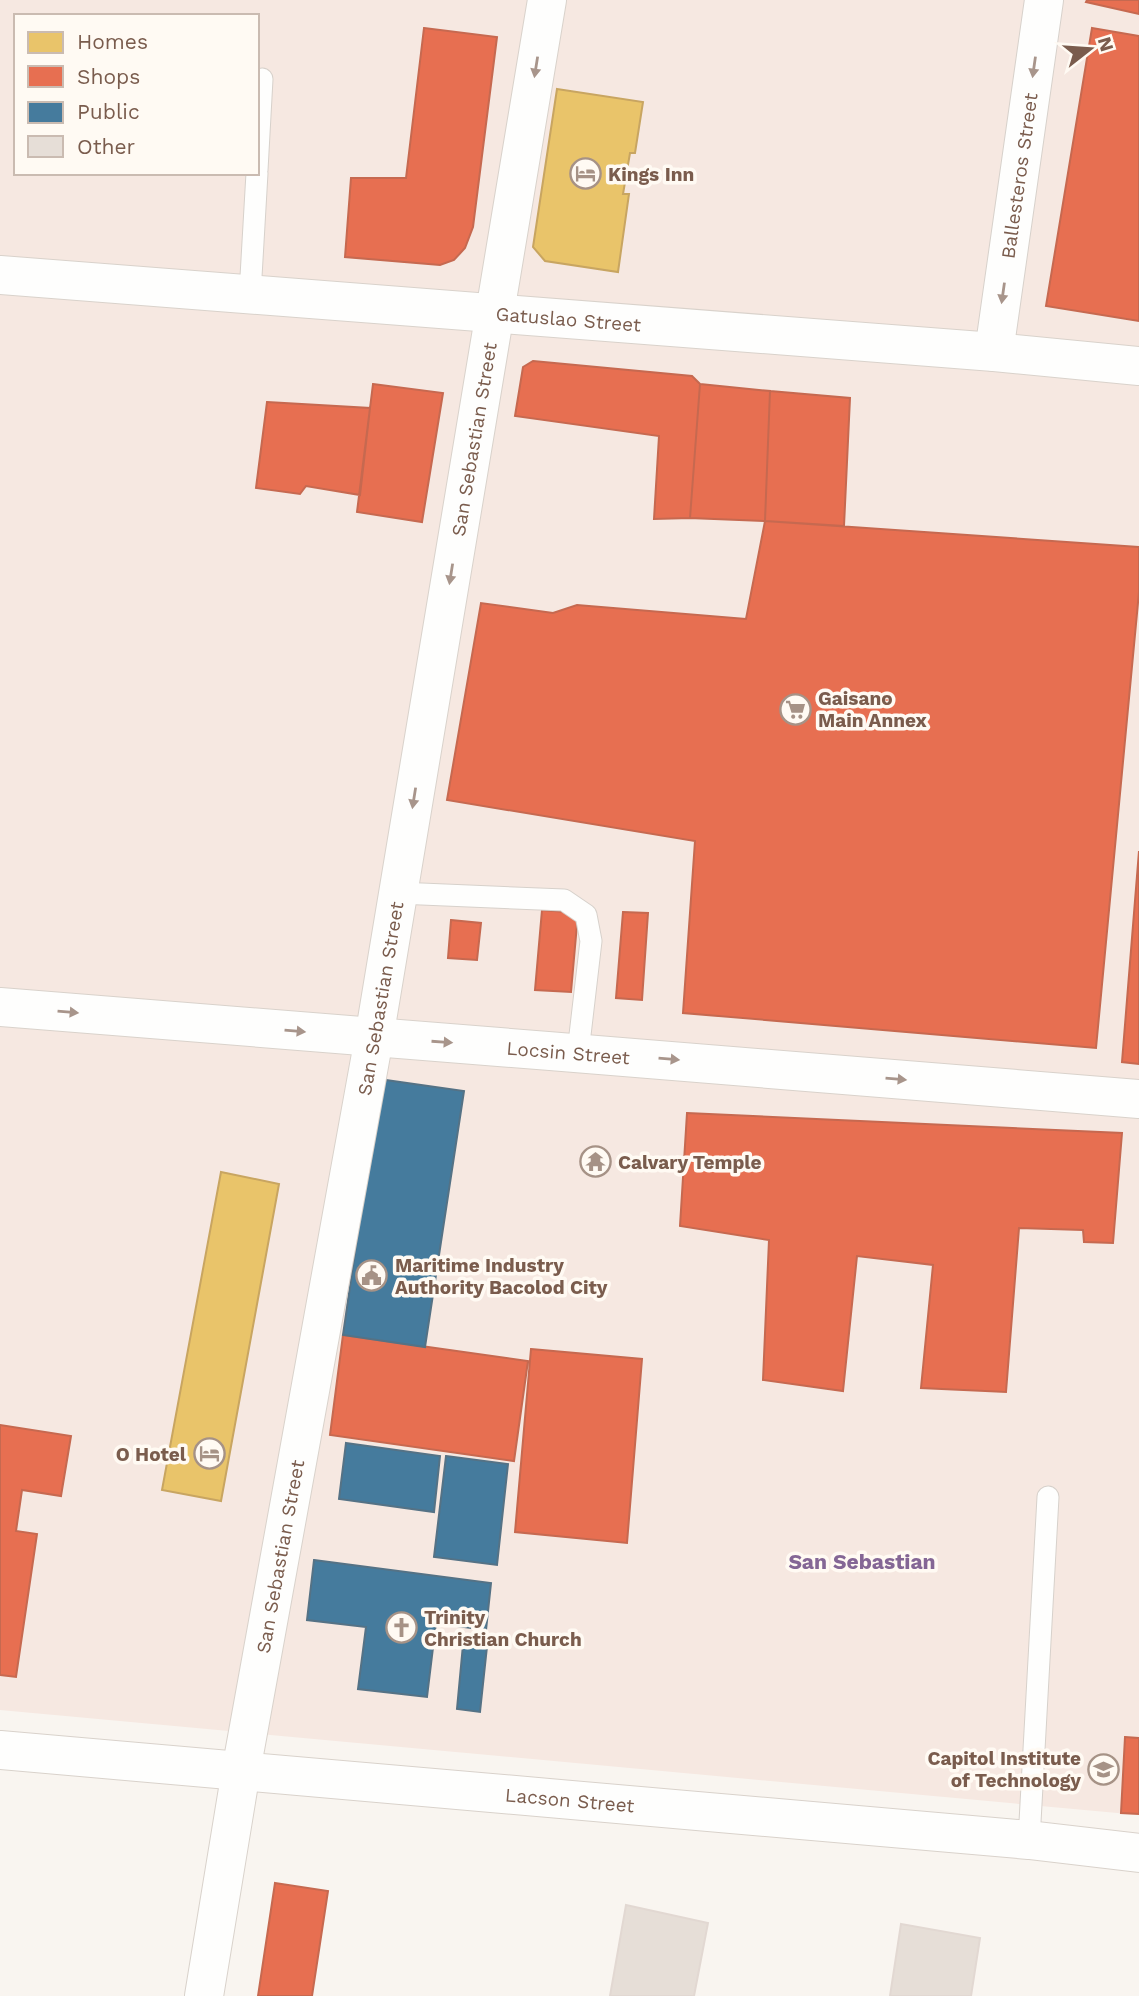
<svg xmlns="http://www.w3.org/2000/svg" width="1139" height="1996" viewBox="0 0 1139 1996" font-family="'Work Sans',sans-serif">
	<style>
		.commercial { fill: #f6e8e1; fill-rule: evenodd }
		.homes { fill: #e9c46a; stroke: #c8a561; stroke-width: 2 }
		.shops { fill: #e76f51; stroke: #c66950; stroke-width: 2 }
		.public { fill: #457b9d; stroke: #557285; stroke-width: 2 }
		.building { fill: #e6ded7; stroke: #e2d8d2; stroke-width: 2 }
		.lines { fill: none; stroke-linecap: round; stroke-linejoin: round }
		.lane-casing { stroke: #d7d1cb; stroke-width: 23 }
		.street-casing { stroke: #d7d1cb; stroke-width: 40 }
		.secondary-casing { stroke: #d9d2cb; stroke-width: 40 }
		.lane { stroke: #fefefd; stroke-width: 21 }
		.street { stroke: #fefefd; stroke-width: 38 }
		.secondary { stroke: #fefefd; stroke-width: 38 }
		.oneway { fill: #a8958b }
		.labels { text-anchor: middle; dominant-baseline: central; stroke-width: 7; stroke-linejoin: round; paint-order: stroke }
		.poi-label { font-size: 19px; font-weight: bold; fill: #7a5c4d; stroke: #fffaf3; text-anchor: start }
		.street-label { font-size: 19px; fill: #7a5c4d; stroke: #fffaf3 }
		.neighbourhood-label { font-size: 21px; font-weight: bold; fill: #846695; stroke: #fffaf3 }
	</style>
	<rect width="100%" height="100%" fill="#f9f5f0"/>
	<path class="commercial" d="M 0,0 L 1139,0 L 1139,1815 L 0,1710 ZM 16,16 L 257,16 L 257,173 L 16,173 Z"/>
	<path class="homes" d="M 557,89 L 643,102 L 635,153 L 630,153 L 623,194 L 629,194 L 618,272 L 545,261 L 533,247 Z
		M 221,1172 L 279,1184 L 221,1501 L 162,1490 Z"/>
	<path class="shops" d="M 1087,0 L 1139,0 L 1139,14 L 1086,2 Z
		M 424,28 L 497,37 L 473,227 L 465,248 L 454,260 L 440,265 L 345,257 L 351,178 L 406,178 Z
		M 1092,28 L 1139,36 L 1139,321 L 1046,306 Z
		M 533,361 L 692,376 L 700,384 L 690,518 L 654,519 L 659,436 L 515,416 L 523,367 Z
		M 373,384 L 443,393 L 422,522 L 357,512 Z
		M 700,384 L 770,391 L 765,521 L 690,518 Z
		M 770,391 L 850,398 L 844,526 L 765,521 Z
		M 267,402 L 370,408 L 360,495 L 306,486 L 300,494 L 256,488 Z
		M 765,521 L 1139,547 L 1139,592 L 1096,1048 L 683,1013 L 695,841 L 447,800 L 481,603 L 553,613 L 577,605 L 746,619 Z
		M 1139,851 L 1139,1064 L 1122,1062 Z
		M 542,910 L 578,913 L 571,992 L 535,990 Z
		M 623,912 L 648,913 L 642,1000 L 616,998 Z
		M 451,920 L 481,923 L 477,960 L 448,958 Z
		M 687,1113 L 1122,1133 L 1113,1243 L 1084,1242 L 1083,1230 L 1019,1228 L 1006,1392 L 921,1388 L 933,1265 L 857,1256 L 843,1391 L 763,1380 L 769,1240 L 680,1226 Z
		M 343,1335 L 528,1361 L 514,1461 L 330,1435 Z
		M 531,1349 L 642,1359 L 627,1543 L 515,1532 Z
		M 0,1425 L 71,1436 L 61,1496 L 22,1490 L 16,1531 L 37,1534 L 16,1677 L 0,1675 Z
		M 1125,1737 L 1139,1738 L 1139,1814 L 1121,1813 Z
		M 275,1883 L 328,1891 L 312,1996 L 258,1996 Z"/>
	<path class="public" d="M 386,1080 L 464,1091 L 425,1347 L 343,1335 L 378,1094 Z
		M 346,1443 L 440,1456 L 434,1512 L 339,1499 Z
		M 446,1456 L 508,1464 L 497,1565 L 434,1557 Z
		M 314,1560 L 491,1583 L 486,1630 L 436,1623 L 427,1697 L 358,1689 L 366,1627 L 307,1620 Z
		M 464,1634 L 488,1637 L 480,1712 L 457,1709 Z"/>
	<path class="building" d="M 626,1905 L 708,1923 L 694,1996 L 610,1996 Z
		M 901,1924 L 980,1938 L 971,1996 L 890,1996 Z"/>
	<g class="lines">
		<defs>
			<path id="lane" d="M 257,170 L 262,79
				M 250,294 L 257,173
				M 398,893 L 564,900 L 586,915 L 591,941 L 578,1052
				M 1029,1840 L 1048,1497"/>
			<g id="street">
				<path id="s1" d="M 994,352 L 1044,0"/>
			</g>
			<g id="secondary">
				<path id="s2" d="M 0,275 L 994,352 L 1139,366"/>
				<path id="s3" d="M 0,1007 C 380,1038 759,1067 1139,1099"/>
				<path id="s4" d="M 0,1750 L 1029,1840 L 1139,1853"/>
				<path id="s5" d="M 204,1996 L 241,1771 L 374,1038 L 547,0"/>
			</g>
		</defs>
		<use href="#lane" class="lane-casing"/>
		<use href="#street" class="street-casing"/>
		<use href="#secondary" class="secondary-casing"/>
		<use href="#lane" class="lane"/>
		<use href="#street" class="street"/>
		<use href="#secondary" class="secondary"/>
	</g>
	<defs><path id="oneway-solid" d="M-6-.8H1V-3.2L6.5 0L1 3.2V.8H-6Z" transform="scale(1.75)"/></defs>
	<g class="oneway">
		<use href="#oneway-solid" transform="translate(536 67) rotate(99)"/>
		<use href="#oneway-solid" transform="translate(1034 67) rotate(98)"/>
		<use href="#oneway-solid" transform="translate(1003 293) rotate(98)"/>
		<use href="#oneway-solid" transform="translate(451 574) rotate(99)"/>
		<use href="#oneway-solid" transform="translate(414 798) rotate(99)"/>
		<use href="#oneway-solid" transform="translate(68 1012) rotate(5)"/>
		<use href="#oneway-solid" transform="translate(295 1031) rotate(5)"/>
		<use href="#oneway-solid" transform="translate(442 1042) rotate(4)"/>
		<use href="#oneway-solid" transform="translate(669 1059) rotate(5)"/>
		<use href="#oneway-solid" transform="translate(896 1079) rotate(5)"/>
	</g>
	<defs>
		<symbol id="hotel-ring" viewBox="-11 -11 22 22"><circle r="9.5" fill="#fffaf3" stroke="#a69286" stroke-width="1.5"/><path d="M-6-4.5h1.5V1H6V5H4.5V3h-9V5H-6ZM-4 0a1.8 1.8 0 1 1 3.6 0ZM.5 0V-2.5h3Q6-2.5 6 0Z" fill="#a69286"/></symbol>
		<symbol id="supermarket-ring" viewBox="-11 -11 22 22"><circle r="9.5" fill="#fffaf3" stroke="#a69286" stroke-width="1.5"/><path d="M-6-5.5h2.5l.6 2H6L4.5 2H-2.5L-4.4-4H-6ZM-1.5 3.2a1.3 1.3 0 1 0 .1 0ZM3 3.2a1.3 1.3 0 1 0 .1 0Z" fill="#a69286"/></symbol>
		<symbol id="temple-ring" viewBox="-11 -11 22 22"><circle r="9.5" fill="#fffaf3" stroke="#a69286" stroke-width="1.5"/><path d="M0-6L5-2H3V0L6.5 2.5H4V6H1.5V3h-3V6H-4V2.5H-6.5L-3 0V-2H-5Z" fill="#a69286"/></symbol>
		<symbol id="civic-ring" viewBox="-11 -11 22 22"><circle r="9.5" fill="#fffaf3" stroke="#a69286" stroke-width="1.5"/><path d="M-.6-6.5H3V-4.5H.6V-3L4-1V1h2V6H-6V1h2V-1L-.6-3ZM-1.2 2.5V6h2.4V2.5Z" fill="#a69286"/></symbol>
		<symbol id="church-ring" viewBox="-11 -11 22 22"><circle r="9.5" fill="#fffaf3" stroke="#a69286" stroke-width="1.5"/><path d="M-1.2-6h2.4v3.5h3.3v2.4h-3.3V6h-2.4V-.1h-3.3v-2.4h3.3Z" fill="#a69286"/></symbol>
		<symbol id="school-ring" viewBox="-11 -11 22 22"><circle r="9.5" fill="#fffaf3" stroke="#a69286" stroke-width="1.5"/><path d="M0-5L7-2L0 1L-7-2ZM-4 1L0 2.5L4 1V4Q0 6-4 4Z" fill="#a69286"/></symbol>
	</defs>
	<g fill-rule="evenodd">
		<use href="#hotel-ring" x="568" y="156" width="35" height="35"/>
		<use href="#supermarket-ring" x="778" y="692" width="35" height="35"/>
		<use href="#temple-ring" x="578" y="1144" width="35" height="35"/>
		<use href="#civic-ring" x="354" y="1258" width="35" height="35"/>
		<use href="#hotel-ring" x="192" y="1436" width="35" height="35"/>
		<use href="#church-ring" x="384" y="1610" width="35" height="35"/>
		<use href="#school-ring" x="1086" y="1752" width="35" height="35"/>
	</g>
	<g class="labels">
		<g class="poi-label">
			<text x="608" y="174">Kings Inn</text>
			<text x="818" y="698">Gaisano<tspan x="818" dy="22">Main Annex</tspan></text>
			<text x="618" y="1162">Calvary Temple</text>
			<text x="395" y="1265">Maritime Industry<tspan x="395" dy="22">Authority Bacolod City</tspan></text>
			<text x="186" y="1454" text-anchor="end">O Hotel</text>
			<text x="424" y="1617">Trinity<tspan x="424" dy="22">Christian Church</tspan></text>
			<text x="1081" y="1758" text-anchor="end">Capitol Institute<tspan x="1081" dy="22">of Technology</tspan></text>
		</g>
		<g class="street-label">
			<text stroke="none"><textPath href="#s1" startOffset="178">Ballesteros Street</textPath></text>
			<text stroke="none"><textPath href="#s2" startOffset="570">Gatuslao Street</textPath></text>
			<text stroke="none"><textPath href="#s5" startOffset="1580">San Sebastian Street</textPath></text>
			<text stroke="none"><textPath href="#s5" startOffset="1013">San Sebastian Street</textPath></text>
			<text stroke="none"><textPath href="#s3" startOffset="570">Locsin Street</textPath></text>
			<text stroke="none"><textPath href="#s5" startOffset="446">San Sebastian Street</textPath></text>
			<text stroke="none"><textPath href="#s4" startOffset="572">Lacson Street</textPath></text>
		</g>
		<g class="neighbourhood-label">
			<text x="862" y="1561">San Sebastian</text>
		</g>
	</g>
	<rect x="14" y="14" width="245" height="161" fill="#fffaf3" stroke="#cabbb1" stroke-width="2"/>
	<rect x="28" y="32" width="35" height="21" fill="#e9c46a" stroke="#cabbb1" stroke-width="2"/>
	<text x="77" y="49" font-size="21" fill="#7a5c4d">Homes</text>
	<rect x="28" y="66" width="35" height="21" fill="#e76f51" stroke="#cabbb1" stroke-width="2"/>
	<text x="77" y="84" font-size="21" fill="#7a5c4d">Shops</text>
	<rect x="28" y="102" width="35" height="21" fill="#457b9d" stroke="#cabbb1" stroke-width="2"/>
	<text x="77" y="119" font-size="21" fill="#7a5c4d">Public</text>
	<rect x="28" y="136" width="35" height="21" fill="#e6ded7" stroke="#cabbb1" stroke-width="2"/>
	<text x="77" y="154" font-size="21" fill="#7a5c4d">Other</text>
	<g transform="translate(1090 49) rotate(73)" stroke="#fffaf3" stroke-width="5" paint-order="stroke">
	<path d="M0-5L12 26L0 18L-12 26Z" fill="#7a5c4d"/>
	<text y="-10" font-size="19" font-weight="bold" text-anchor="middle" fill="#7a5c4d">N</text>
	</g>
</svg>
